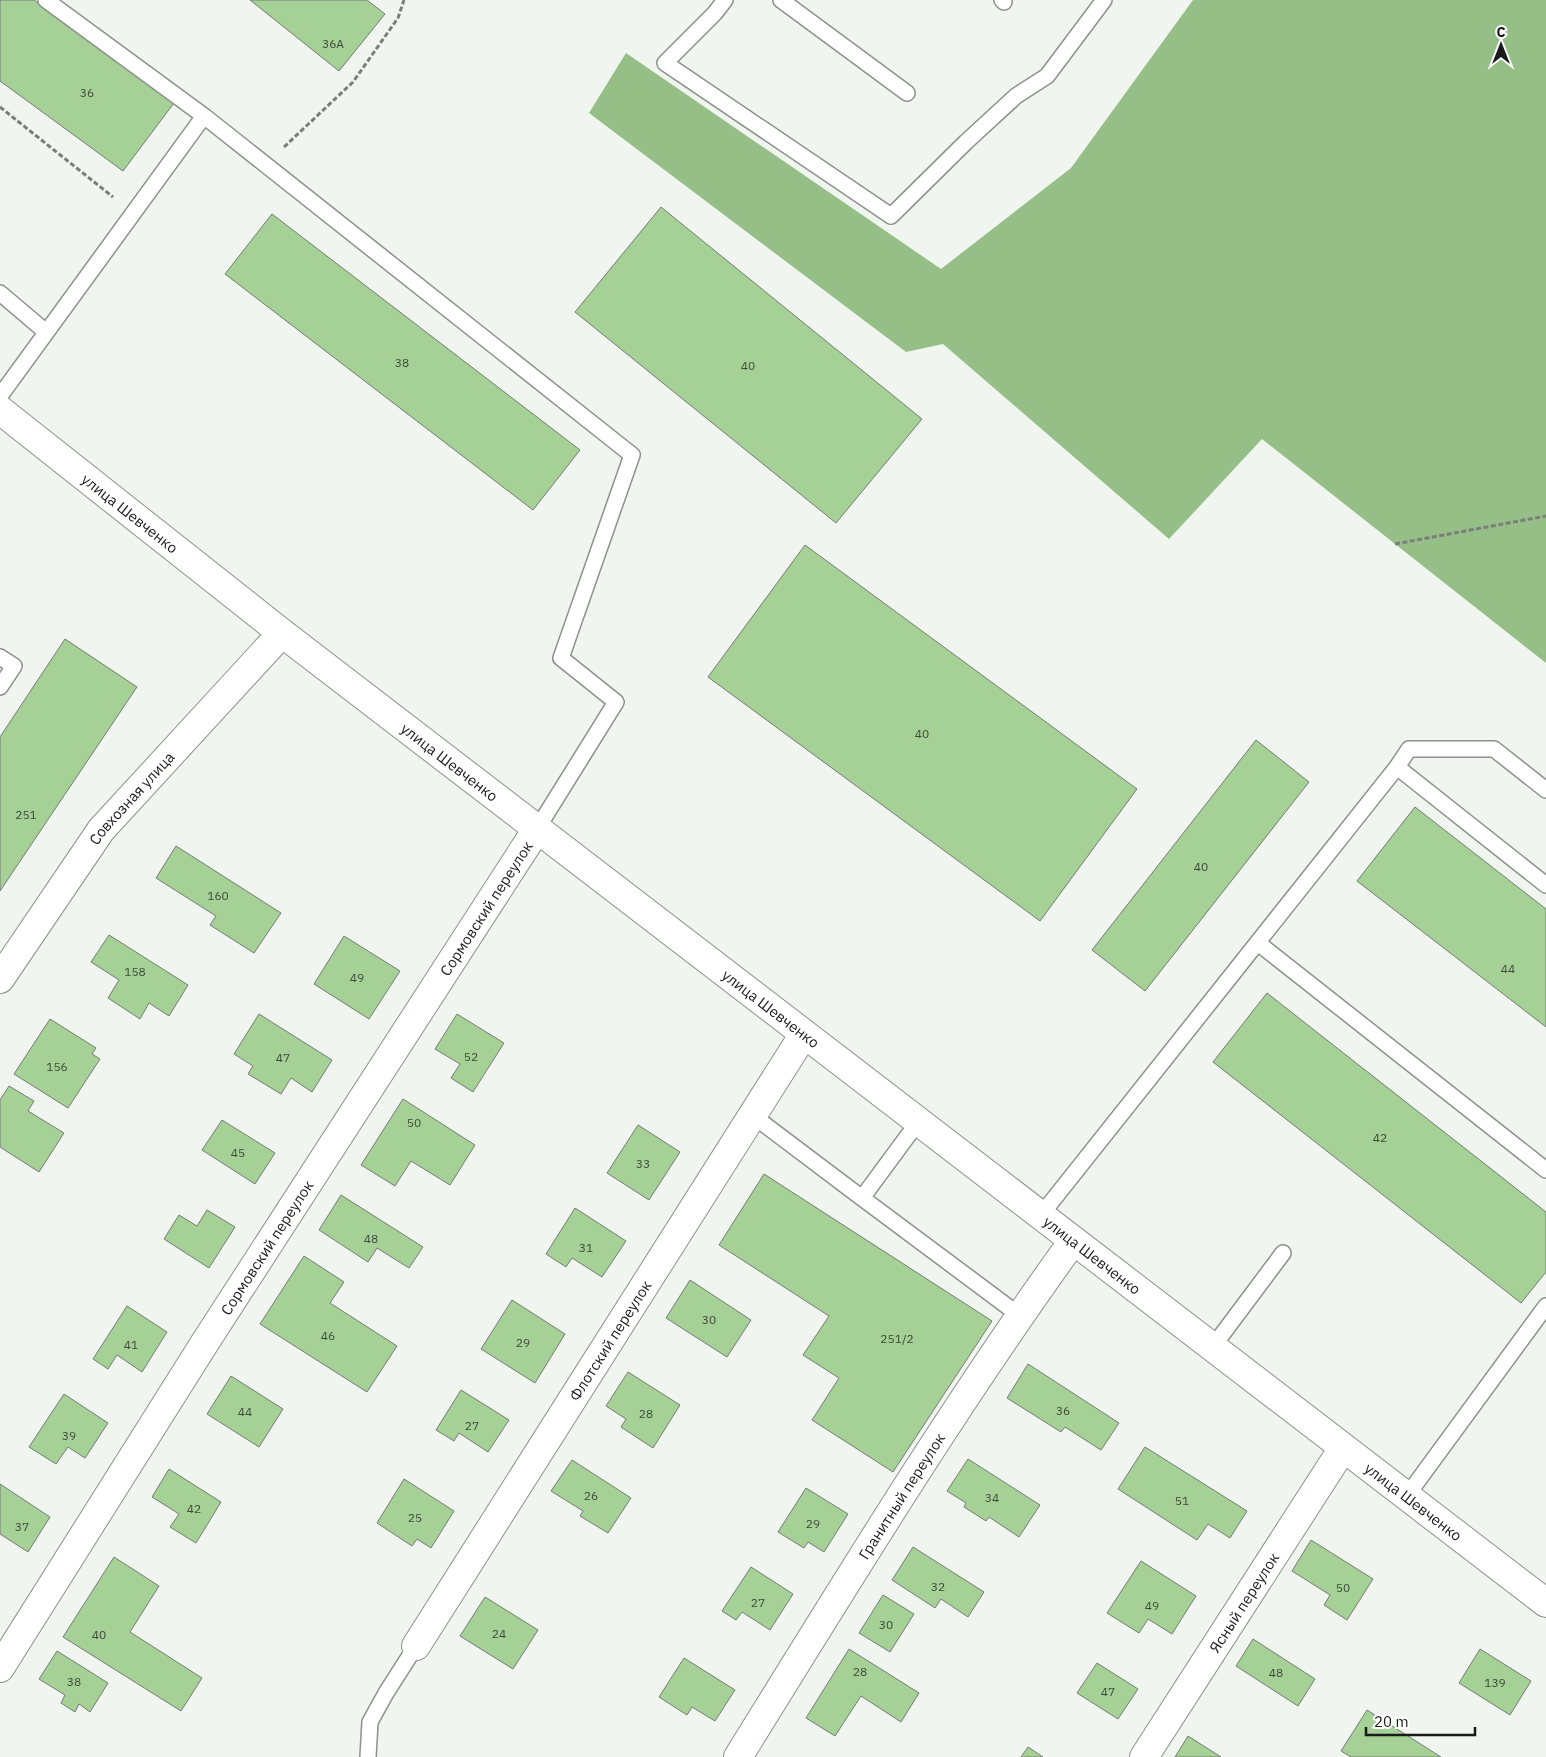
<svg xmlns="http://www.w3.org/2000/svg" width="1546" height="1757" viewBox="0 0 1546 1757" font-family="'IBM Plex Sans',sans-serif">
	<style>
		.forest { fill: #95bf86 }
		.building { fill: #a5d096; stroke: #777b76 }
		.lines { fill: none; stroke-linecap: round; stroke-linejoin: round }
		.lane-casing { stroke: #8d918c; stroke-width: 18 }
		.street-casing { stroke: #8d918c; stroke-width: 30 }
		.secondary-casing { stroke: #8d918c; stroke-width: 30 }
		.path { stroke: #7a7d7a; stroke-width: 3; stroke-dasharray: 5 2.5; stroke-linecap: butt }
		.lane { stroke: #fff; stroke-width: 15 }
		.street { stroke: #fff; stroke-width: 28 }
		.secondary { stroke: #fff; stroke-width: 28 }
		.labels { text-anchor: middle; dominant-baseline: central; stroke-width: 4.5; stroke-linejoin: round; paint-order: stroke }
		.number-label { font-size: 12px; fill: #3c4838 }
		.street-label { font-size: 15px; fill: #191b19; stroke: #fff }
	</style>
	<rect width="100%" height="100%" fill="#f0f5ef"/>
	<path class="forest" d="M 1193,0 L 1546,0 L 1546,663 L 1262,439 L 1169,539 L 943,344 L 906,352 L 589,113 L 626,53 L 941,269 L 1071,168 Z"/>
	<path class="building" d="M 0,0 L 34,0 L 174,103 L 123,171 L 0,81 Z
		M 250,0 L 367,0 L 385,14 L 339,71 Z
		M 661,207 L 922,419 L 836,523 L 575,312 Z
		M 272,214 L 580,450 L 533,510 L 225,274 Z
		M 805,545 L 1137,789 L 1040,921 L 708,677 Z
		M 65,639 L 137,687 L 0,891 L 0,737 Z
		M 1256,740 L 1309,782 L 1145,991 L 1092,950 Z
		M 1415,807 L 1546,909 L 1546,1027 L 1357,881 Z
		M 176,846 L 281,913 L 254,953 L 210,925 L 216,916 L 156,878 Z
		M 109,935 L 188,985 L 169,1016 L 149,1003 L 140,1019 L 108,998 L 119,980 L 91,962 Z
		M 344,936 L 400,971 L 369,1019 L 314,984 Z
		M 1267,993 L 1546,1212 L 1546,1272 L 1521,1303 L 1213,1062 Z
		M 259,1014 L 332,1060 L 312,1092 L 291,1078 L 281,1094 L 248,1074 L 253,1066 L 234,1054 Z
		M 457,1014 L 504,1043 L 473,1092 L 451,1078 L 460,1064 L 435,1049 Z
		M 50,1019 L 96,1048 L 92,1054 L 100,1059 L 68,1108 L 14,1074 Z
		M 9,1086 L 34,1101 L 28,1111 L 64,1133 L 39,1172 L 0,1147 L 0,1100 Z
		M 403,1099 L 475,1145 L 450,1185 L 411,1161 L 395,1186 L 361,1165 Z
		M 222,1120 L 275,1153 L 255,1184 L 202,1150 Z
		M 638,1125 L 680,1152 L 649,1200 L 607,1173 Z
		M 764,1174 L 992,1321 L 893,1472 L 812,1420 L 839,1378 L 803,1355 L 829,1316 L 719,1245 Z
		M 341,1195 L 423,1247 L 409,1268 L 377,1248 L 368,1262 L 319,1230 Z
		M 575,1208 L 626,1241 L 602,1277 L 572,1258 L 566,1267 L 546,1254 Z
		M 207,1210 L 235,1227 L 209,1268 L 164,1239 L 179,1215 L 197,1226 Z
		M 304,1256 L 344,1282 L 330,1303 L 397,1346 L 367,1392 L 260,1324 Z
		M 690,1280 L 751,1320 L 727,1357 L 666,1318 Z
		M 512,1300 L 565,1334 L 535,1383 L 481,1349 Z
		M 127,1306 L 167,1332 L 142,1372 L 117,1355 L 108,1369 L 93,1359 Z
		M 1028,1364 L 1119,1423 L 1101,1450 L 1065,1427 L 1061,1432 L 1007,1398 Z
		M 628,1372 L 680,1405 L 653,1448 L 621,1427 L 626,1419 L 606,1406 Z
		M 231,1376 L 283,1409 L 259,1447 L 207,1414 Z
		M 461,1390 L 509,1420 L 488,1452 L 459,1433 L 454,1441 L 436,1430 Z
		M 64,1394 L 108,1423 L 85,1458 L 68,1447 L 56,1464 L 29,1447 Z
		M 1145,1447 L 1247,1511 L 1230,1538 L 1208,1524 L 1197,1540 L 1118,1489 Z
		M 968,1459 L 1040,1505 L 1019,1537 L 989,1517 L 986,1521 L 964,1507 L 966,1503 L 947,1491 Z
		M 572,1460 L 631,1498 L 608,1533 L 580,1516 L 583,1511 L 551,1491 Z
		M 169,1469 L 221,1502 L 196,1543 L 170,1527 L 179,1514 L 152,1497 Z
		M 404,1479 L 454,1511 L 431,1548 L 417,1539 L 412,1546 L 377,1523 Z
		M 0,1484 L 50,1517 L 28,1552 L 0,1534 Z
		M 806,1488 L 848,1514 L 824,1552 L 808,1542 L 804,1548 L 778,1532 Z
		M 1311,1540 L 1373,1579 L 1347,1620 L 1324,1605 L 1330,1595 L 1292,1571 Z
		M 913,1547 L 984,1592 L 968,1617 L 941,1599 L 935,1608 L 892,1580 Z
		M 114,1557 L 159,1586 L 130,1632 L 202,1678 L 181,1711 L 63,1637 Z
		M 1141,1561 L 1196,1596 L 1172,1634 L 1148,1619 L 1139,1633 L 1107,1613 Z
		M 751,1567 L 793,1594 L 770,1630 L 742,1612 L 736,1620 L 722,1611 Z
		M 883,1595 L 914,1614 L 890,1652 L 859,1633 Z
		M 485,1597 L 538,1630 L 513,1669 L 460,1636 Z
		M 1253,1639 L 1315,1679 L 1298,1706 L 1236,1666 Z
		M 849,1649 L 919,1693 L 901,1722 L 861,1696 L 835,1736 L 806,1718 Z
		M 1480,1649 L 1531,1681 L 1510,1715 L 1459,1683 Z
		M 57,1651 L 108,1683 L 90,1712 L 79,1704 L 75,1712 L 61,1703 L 65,1695 L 39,1679 Z
		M 684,1658 L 735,1690 L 715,1721 L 692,1707 L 687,1715 L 659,1697 Z
		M 1097,1663 L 1138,1689 L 1118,1719 L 1077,1693 Z
		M 1367,1710 L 1441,1757 L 1351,1757 L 1341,1751 Z
		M 1188,1736 L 1221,1757 L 1175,1757 Z
		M 1028,1747 L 1043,1757 L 1021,1757 Z"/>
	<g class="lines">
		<defs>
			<path id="lane" d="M 46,0 L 204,116 L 632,455 L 561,658 L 616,702 L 537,829
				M 725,0 L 715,13 L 665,63 L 891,216 L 966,142 L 1016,96 L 1047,76 L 1104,0
				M 781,0 L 907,93
				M 1002,0 L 1004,2
				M 0,293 L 46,332
				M 0,396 L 204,116
				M 0,657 L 14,666 L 0,687
				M 1397,767 L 1409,749 L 1494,749 L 1546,790
				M 1258,943 L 1546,1170
				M 752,1115 L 862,1198
				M 918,1122 L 862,1198 L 1019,1315
				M 1041,1215 L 1397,767 L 1546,885
				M 1212,1348 L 1283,1253
				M 1406,1497 L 1546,1306
				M 368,1757 L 370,1722 L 386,1693 L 416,1646"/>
			<g id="street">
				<path id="s1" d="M 0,979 L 101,830 L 282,633"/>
				<path id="s2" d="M 416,1646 L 804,1034"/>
				<path id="s3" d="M 0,1668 L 204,1344 L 537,829"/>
				<path id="s4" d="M 738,1757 C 846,1583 953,1407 1073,1241"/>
				<path id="s5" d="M 1144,1757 L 1343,1448"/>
			</g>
			<g id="secondary">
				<path id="s6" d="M 0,410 L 282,633 L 1546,1603"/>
			</g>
		</defs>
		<use href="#lane" class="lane-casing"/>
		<use href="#street" class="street-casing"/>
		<use href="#secondary" class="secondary-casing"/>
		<path class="path" d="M 0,107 L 113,197
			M 284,147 L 353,82 L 398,18 L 404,0
			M 1395,544 L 1546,516"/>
		<use href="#lane" class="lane"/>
		<use href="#street" class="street"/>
		<use href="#secondary" class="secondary"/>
	</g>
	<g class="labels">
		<g class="number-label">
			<text x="333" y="43">36А</text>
			<text x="87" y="92">36</text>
			<text x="402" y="362">38</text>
			<text x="748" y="365">40</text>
			<text x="922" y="733">40</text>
			<text x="26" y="814">251</text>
			<text x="1201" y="866">40</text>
			<text x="218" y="895">160</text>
			<text x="1508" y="968">44</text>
			<text x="135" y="971">158</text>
			<text x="357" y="977">49</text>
			<text x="471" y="1056">52</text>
			<text x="283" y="1057">47</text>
			<text x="57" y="1066">156</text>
			<text x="414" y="1122">50</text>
			<text x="1380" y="1137">42</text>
			<text x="238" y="1152">45</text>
			<text x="643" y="1163">33</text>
			<text x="371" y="1238">48</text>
			<text x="586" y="1247">31</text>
			<text x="709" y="1319">30</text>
			<text x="328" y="1335">46</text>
			<text x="897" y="1338">251/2</text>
			<text x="523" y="1342">29</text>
			<text x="131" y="1344">41</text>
			<text x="1063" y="1410">36</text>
			<text x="245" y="1411">44</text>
			<text x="646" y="1413">28</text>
			<text x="472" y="1425">27</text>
			<text x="69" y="1435">39</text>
			<text x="591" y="1495">26</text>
			<text x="992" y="1497">34</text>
			<text x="1182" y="1500">51</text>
			<text x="194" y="1508">42</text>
			<text x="415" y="1517">25</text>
			<text x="813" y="1523">29</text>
			<text x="22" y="1526">37</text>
			<text x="938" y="1586">32</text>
			<text x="1343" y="1587">50</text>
			<text x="758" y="1602">27</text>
			<text x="1152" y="1605">49</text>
			<text x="886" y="1624">30</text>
			<text x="499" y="1633">24</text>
			<text x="99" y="1634">40</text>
			<text x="860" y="1671">28</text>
			<text x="1276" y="1672">48</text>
			<text x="74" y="1681">38</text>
			<text x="1495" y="1682">139</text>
			<text x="1108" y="1691">47</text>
		</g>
		<g class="street-label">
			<text stroke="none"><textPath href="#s6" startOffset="166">улица Шевченко</textPath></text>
			<text stroke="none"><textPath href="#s6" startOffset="571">улица Шевченко</textPath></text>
			<text stroke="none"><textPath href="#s1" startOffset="224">Совхозная улица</textPath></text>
			<text stroke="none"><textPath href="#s3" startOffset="902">Сормовский переулок</textPath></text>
			<text stroke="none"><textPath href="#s6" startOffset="976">улица Шевченко</textPath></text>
			<text stroke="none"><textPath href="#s3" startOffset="498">Сормовский переулок</textPath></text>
			<text stroke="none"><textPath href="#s6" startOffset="1381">улица Шевченко</textPath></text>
			<text stroke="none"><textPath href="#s2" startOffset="362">Флотский переулок</textPath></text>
			<text stroke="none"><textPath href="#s4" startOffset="308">Гранитный переулок</textPath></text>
			<text stroke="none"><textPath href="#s6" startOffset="1786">улица Шевченко</textPath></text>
			<text stroke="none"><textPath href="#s5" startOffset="184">Ясный переулок</textPath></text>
		</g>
	</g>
	<g transform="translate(1501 45)" stroke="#ffffff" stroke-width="4" paint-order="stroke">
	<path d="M0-4L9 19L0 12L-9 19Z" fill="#191b19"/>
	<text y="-8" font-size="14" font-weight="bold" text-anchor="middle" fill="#191b19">С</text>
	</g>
	<path d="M1366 1727v8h109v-8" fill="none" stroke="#191b19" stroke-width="2.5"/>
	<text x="1374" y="1727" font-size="15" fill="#191b19" stroke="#ffffff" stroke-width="4" paint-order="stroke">20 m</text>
</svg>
